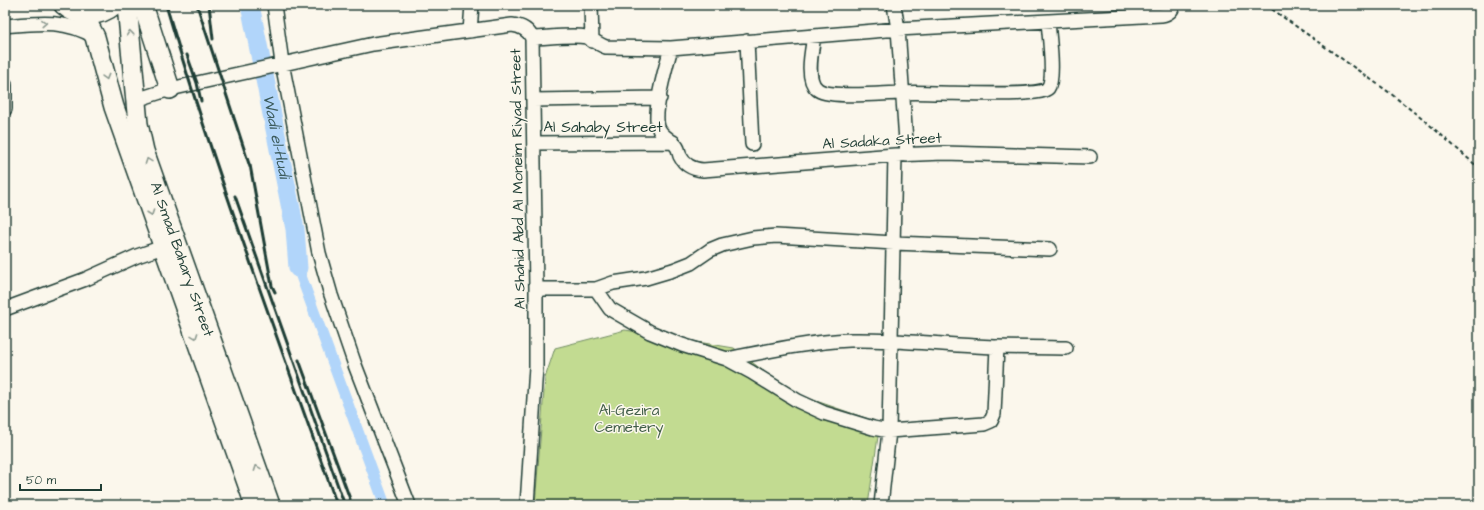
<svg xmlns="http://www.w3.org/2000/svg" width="1484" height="510" viewBox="0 0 1484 510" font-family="'Architects Daughter',sans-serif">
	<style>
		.green { fill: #c2db91; stroke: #708c62 }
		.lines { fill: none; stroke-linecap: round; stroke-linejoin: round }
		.canal { stroke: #b1d5fa; stroke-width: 11 }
		.river { stroke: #b1d5fa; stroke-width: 19 }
		.minor-casing { stroke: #1f3d34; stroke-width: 16 }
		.highway-casing { stroke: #1f3d34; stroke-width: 22 }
		.path { stroke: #1f3d34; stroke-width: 2; stroke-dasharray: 4 3; stroke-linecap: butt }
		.minor { stroke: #fbf7ec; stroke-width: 13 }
		.highway { stroke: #fbf7ec; stroke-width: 19 }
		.rail { stroke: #1f3d34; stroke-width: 3 }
		.oneway { stroke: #8d9a90 }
		.labels { text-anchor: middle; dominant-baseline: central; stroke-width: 3; stroke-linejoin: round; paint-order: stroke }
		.street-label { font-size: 15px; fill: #1f3d34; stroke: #fbf7ec }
		.park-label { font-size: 15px; fill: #405d47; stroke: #fbf7ec }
		.water-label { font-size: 16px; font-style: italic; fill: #3c5b5c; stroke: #fbf7ec }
	</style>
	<rect width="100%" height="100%" fill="#fbf7ec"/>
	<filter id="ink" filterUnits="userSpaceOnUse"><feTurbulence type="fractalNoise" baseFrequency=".025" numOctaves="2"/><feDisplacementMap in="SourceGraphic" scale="8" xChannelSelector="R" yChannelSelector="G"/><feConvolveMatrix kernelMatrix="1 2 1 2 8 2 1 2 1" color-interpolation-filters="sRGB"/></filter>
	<g filter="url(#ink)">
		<path class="green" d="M 625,330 L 734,348 L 790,392 L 880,423 L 868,505 L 535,505 L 545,378 L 555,348 Z"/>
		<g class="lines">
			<path class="canal" d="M 298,268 L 385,505"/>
			<path class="river" id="s1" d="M 250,5 L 295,229 L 298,268"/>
			<defs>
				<path id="minor" d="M 274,5 L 282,63 L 319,253 L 331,295 L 355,365 L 409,505
					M 591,5 L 592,41
					M 894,5 L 898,29 L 907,155
					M 5,26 C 38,23 65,19 95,37
					M 470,31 L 472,5
					M 814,36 C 812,50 805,79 817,89 C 828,99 884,93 901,93 C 914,92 927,93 940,93 C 956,93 1041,97 1048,88 C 1055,79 1049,34 1048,22
					M 532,38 C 546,38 573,34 586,37 C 593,39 599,45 606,47 L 671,48 L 898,29 L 1161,15 C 1167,14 1172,12 1173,5
					M 747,41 L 752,144
					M 671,48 C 666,66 653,110 658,127 C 661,137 672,139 677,147 C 679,150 679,154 680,156 C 685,166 693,169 703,170 L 895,155 L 944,153 L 1090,157
					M 5,85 L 5,109
					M 136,100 L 170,89 L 373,44 L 512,25 C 521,26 528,29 532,38 L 536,289 L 536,367 L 527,505
					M 533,100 L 660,98
					M 534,143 L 673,142
					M 536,289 L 596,289 L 610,309 L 650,332 L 682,345 L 727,359 L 751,372 L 798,401 L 824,413 L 873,428 L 889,431 L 984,424 L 991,421 L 994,414 L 997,347
					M 596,289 L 613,283 L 646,278 L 673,270 L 691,263 L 710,250 L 722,245 L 753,238 L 776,236 L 894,243 L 1050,249
					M 5,309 L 86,279 L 137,256 L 163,247
					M 727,359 C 768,351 808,342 850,340 C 892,339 933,344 975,346 C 1005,348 1036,347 1066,348
					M 881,505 L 889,431 L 895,155"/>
				<g id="highway">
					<path d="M 64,5 C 78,18 100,17 114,5"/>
					<path id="s2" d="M 127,5 L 138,124 L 144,151 L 270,505"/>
					<path d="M 143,5 L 170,89"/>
					<path d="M 83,14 L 95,37 L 114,107 L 255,505"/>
				</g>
			</defs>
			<use href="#minor" class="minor-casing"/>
			<use href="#highway" class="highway-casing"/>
			<path class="path" d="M 1266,5 L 1390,93 L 1431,126 L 1479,168"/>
			<use href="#minor" class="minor"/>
			<use href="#highway" class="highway"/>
			<path class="rail" d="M 166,5 C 216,174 278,339 337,505
				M 197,5 L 250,167
				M 209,5 L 213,39
				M 187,55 L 197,83 L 201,101
				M 250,165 L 272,286 L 275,292
				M 235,196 L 344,503
				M 299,360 L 350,499"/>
		</g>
		<defs><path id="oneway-chevron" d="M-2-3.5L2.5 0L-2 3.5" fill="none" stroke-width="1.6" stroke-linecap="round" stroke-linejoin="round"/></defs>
		<g class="oneway">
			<use href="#oneway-chevron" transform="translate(44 23) rotate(-3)"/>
			<use href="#oneway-chevron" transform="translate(130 33) rotate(-96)"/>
			<use href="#oneway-chevron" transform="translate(106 77) rotate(74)"/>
			<use href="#oneway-chevron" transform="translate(148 161) rotate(-110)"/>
			<use href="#oneway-chevron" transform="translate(151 213) rotate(71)"/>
			<use href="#oneway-chevron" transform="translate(195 336) rotate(70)"/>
			<use href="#oneway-chevron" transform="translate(257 468) rotate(-110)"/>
		</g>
	</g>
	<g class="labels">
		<g class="street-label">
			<text x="603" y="127">Al Sahaby Street</text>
			<text transform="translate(882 141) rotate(-3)">Al Sadaka Street</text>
			<text transform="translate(518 179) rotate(-91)">Al Shahid Abd Al Moneim Riyad Street</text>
			<text stroke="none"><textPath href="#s2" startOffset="262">Al Smad Bahary Street</textPath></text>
		</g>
		<g class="park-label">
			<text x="629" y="410">Al-Gezira<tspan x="629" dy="17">Cemetery</tspan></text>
		</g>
		<g class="water-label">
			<text stroke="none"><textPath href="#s1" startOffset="134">Wadi el-Hudi</textPath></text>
		</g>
	</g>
	<rect width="1484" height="510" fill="none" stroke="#fbf7ec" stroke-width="20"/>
	<rect x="10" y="10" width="1464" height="490" fill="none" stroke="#1f3d34" stroke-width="1.5" filter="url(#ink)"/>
	<path d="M20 484v6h81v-6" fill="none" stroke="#1f3d34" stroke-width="2"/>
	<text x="26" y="484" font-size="12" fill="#1f3d34" stroke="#fbf7ec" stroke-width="3" paint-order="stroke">50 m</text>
</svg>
